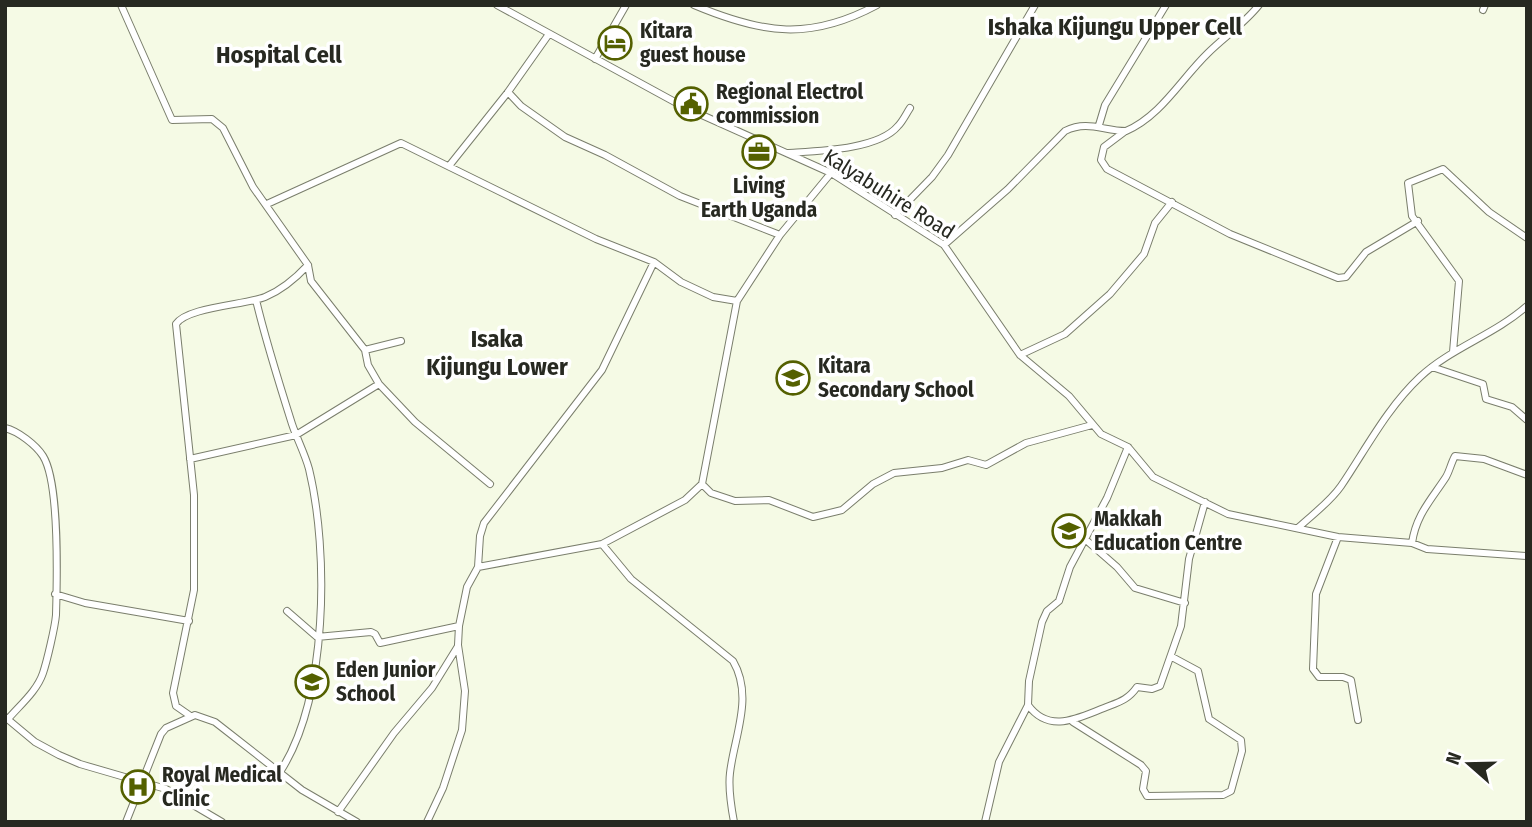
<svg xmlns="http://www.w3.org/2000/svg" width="1532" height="827" viewBox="0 0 1532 827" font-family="'Fira Sans Condensed',sans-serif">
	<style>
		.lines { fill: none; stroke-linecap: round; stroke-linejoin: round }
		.minor-casing { stroke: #7a7e6c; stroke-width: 8 }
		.minor { stroke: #fff; stroke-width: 6 }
		.labels { text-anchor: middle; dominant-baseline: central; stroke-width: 7; stroke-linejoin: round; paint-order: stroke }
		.poi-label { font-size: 21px; font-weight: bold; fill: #272921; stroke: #fff; text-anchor: start }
		.street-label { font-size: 21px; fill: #272921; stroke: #fff }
		.quarter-label { font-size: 24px; font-weight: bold; fill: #272921; stroke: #fff }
	</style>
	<rect width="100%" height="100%" fill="#f5fae5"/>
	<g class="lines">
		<defs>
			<path id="minor" d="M 121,5 L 172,120 L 212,119 L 223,128 L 253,187 L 308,265 L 311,281 L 365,350 L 368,365 L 379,384 L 415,422 L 490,484
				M 497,5 L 684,107 L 831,173 L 944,245 L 1020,355 L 1069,396 L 1101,434 L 1128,447 L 1153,477 L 1228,514 L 1338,537 L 1412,543 L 1427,549 L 1527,556
				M 694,5 C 763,34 810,41 877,5
				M 1483,10 L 1485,5
				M 595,59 L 626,5
				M 508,92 L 521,106 L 565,137 L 605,155 L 680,196 L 780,235
				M 1099,125 L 1105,105 L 1166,5
				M 1124,132 L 1104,147 L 1101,160 L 1107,169 L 1230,234 L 1338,278 L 1346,277 L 1366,252 L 1418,221
				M 787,153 C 817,151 878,150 898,126 C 903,121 906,114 910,108
				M 449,166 L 508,92 L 549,34
				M 267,204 L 401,143 L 596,239 L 654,262 L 681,282 L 713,297 L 737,301
				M 895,215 L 932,177 L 948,155 L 1035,5
				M 944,245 L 1008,189 L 1065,131 C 1088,120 1103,131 1126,131 C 1161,116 1181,79 1208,53 C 1224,37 1244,24 1259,5
				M 256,300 C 266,342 279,383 292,424 C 297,439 305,454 309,469 C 329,552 328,698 280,772
				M 365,350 L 401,341
				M 1453,352 L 1459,281 L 1412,216 L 1408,183 L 1443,169 L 1489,212 L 1527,238
				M 1020,355 L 1065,334 L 1110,294 L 1144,254 L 1155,223 L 1172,202
				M 1432,367 L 1483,384 L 1486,399 L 1512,407 L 1527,420
				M 5,428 C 18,431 36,445 43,456 C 60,483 57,581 56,615 C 55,627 47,661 43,673 C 37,691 20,705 8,719
				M 190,459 L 296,435 L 379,384
				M 702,484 L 711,493 L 735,501 L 769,500 L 813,517 L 842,510 L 873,484 L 894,473 L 942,468 L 968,460 L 986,465 L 1026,443 L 1092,425
				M 1299,527 C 1313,514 1330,502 1341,486 C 1366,449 1387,408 1420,377 C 1451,348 1494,335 1527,306
				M 1338,537 L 1316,594 L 1313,669 L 1319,677 L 1343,677 L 1351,680 L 1358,720
				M 1086,540 L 1117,567 L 1135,588 L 1185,603
				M 1412,543 C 1416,515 1431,500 1446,477 C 1450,470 1451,463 1455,456 L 1484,459 L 1527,475
				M 602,544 L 631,579 L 733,661 C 754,697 734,737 730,773 C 728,789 731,806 734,822
				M 478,567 L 602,544 L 685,500 L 702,484 L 737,301 L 780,235 L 831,173
				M 55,594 L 85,603 L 189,621
				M 287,611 L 317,637 L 371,632 L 375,634 L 380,643 L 459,626
				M 1028,705 C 1049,734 1078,718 1104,708 C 1119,702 1128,700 1137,687 L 1152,689 L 1160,686 L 1181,626 L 1189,559 L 1205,502
				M 189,715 L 176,706 L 173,693 L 194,590 L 194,495 L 176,324 C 187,307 245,305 265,297 C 282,290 295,279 308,265
				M 5,717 L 35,742 L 59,755 L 80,764 L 166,789 L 222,822
				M 1073,722 L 1141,765 L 1146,771 L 1143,789 L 1147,796 L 1223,795 L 1231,791 L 1242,751 L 1241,740 L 1209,719 L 1198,671 L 1172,657
				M 338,812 L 394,733 L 432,688 L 458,646
				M 126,822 L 161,734 L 166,728 L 195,715 L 215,722 L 302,790 L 357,822
				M 427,822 L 443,788 L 462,730 L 465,691 L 458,645 L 459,626 L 467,587 L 478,567 L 480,536 L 484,523 L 602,370 L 654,262
				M 985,822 L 999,762 L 1028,705 L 1029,681 L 1042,622 L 1047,611 L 1059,601 L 1070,567 L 1107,498 L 1128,447"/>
		</defs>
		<use href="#minor" class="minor-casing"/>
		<use href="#minor" class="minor"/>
	</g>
	<defs>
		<symbol id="hotel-ring" viewBox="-11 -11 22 22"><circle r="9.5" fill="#fff" stroke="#546000" stroke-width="1.5"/><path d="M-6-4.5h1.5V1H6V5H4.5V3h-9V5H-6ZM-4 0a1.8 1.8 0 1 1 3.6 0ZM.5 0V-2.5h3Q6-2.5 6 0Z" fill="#546000"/></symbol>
		<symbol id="civic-ring" viewBox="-11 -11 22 22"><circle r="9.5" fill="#fff" stroke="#546000" stroke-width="1.5"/><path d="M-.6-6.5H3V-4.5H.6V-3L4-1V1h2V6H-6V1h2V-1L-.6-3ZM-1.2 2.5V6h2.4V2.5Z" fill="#546000"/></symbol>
		<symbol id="office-ring" viewBox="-11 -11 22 22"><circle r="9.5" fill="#fff" stroke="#546000" stroke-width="1.5"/><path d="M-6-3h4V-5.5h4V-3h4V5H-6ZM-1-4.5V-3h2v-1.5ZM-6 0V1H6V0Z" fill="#546000"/></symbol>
		<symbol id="school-ring" viewBox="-11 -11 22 22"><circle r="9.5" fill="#fff" stroke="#546000" stroke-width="1.5"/><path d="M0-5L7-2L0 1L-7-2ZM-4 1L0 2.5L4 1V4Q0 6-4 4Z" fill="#546000"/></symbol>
		<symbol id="hospital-ring" viewBox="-11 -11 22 22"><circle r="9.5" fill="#fff" stroke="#546000" stroke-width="1.5"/><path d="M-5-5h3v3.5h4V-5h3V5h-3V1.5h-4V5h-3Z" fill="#546000"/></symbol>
	</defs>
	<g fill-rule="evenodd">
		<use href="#hotel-ring" x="596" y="24" width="38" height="38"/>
		<use href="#civic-ring" x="672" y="85" width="38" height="38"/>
		<use href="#office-ring" x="740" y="133" width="38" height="38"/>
		<use href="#school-ring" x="774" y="359" width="38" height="38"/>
		<use href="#school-ring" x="1050" y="512" width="38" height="38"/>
		<use href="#school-ring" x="293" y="663" width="38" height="38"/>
		<use href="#hospital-ring" x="119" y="768" width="38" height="38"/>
	</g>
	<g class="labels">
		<g class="poi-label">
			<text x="640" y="31">Kitara<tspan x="640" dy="24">guest house</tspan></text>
			<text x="716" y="92">Regional Electrol<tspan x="716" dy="24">commission</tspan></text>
			<text x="759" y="186" text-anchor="middle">Living<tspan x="759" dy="24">Earth Uganda</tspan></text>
			<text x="818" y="366">Kitara<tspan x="818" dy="24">Secondary School</tspan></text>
			<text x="1094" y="519">Makkah<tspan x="1094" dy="24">Education Centre</tspan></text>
			<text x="336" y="670">Eden Junior<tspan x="336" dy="24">School</tspan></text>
			<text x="162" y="775">Royal Medical<tspan x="162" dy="24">Clinic</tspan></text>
		</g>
		<g class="street-label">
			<text transform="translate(889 194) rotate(32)">Kalyabuhire Road</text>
		</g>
		<g class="quarter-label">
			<text x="1115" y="27">Ishaka Kijungu Upper Cell</text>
			<text x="279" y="55">Hospital Cell</text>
			<text x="497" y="339">Isaka<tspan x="497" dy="28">Kijungu Lower</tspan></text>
		</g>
	</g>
	<rect width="1532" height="827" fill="none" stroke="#272921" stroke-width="14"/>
	<g transform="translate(1469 764) rotate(290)" stroke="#ffffff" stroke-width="5" paint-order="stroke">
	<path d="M0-5L12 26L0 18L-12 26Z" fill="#272921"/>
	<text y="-10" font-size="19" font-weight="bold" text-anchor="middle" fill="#272921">N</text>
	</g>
</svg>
